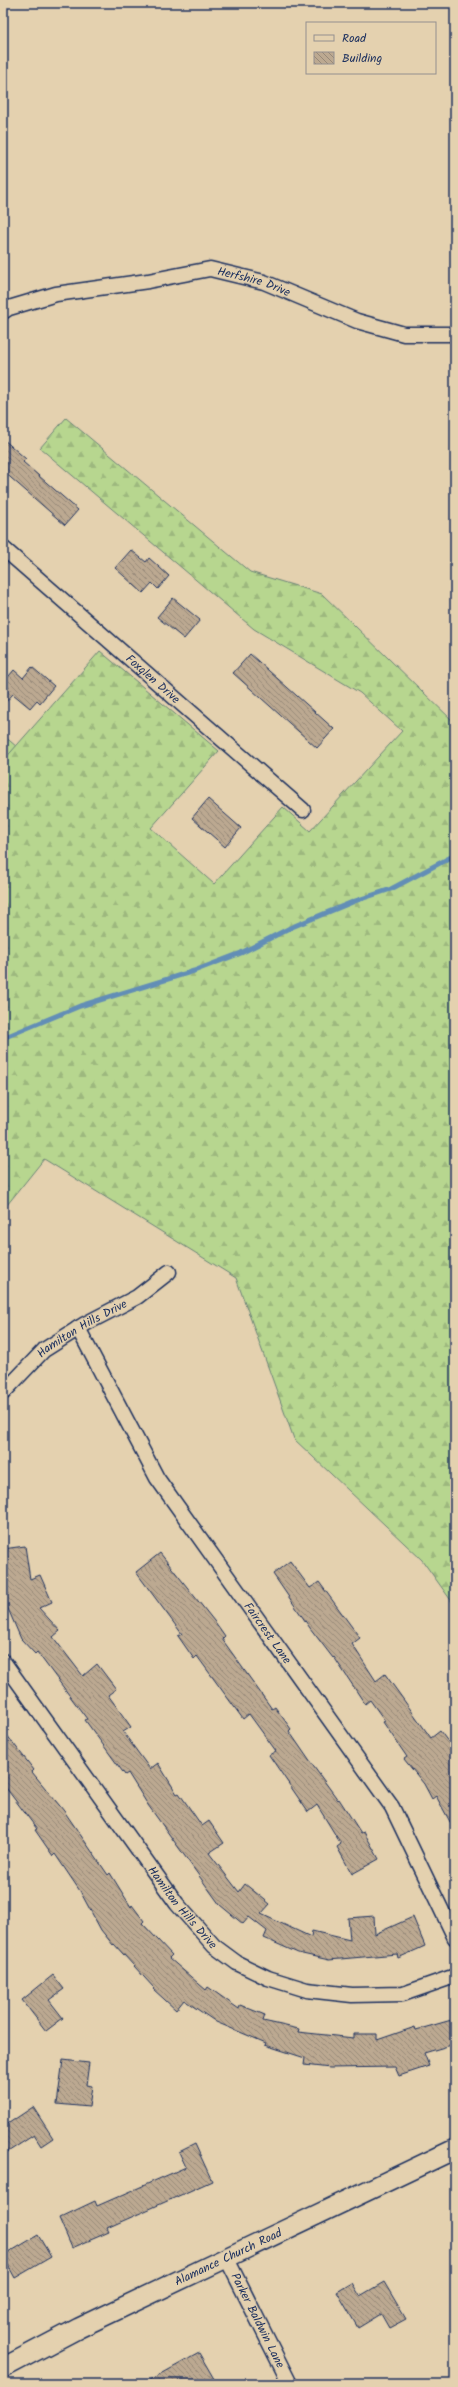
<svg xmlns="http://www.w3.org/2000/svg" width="458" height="2387" viewBox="0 0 458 2387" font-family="Kalam,sans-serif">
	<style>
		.green { fill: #b7d68f; stroke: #698276 }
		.forest { fill: url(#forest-firs); stroke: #698276 }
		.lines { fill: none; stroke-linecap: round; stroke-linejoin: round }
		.stream { stroke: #628eb6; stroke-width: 5 }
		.building { fill: url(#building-back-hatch); stroke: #1b2f5e }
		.street-casing { stroke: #1b2f5e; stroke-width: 17 }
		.secondary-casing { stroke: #1b2f5e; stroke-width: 22 }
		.street { stroke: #e4d1af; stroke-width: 14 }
		.secondary { stroke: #e4d1af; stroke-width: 19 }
		.labels { text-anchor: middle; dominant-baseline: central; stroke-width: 3; stroke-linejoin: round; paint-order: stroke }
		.street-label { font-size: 12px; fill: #1b2f5e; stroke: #e4d1af }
	</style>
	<defs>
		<pattern id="forest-firs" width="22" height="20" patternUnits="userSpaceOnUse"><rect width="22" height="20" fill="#b7d68f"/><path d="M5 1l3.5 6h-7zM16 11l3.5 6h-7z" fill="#9db87e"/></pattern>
		<pattern id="building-back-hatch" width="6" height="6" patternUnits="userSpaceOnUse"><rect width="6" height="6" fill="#bca991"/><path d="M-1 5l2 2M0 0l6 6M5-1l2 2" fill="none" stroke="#988a7a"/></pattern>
	</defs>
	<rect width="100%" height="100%" fill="#e4d1af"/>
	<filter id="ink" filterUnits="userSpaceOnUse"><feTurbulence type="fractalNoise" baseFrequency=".025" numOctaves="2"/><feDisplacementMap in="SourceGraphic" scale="8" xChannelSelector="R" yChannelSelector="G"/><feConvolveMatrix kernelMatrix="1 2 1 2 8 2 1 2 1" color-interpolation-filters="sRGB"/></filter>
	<g filter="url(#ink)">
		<path class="green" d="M 3,735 L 17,747 L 3,761 Z"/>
		<path class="forest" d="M 66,418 L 250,572 L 322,594 L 455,723 L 455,1606 L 422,1560 L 294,1439 L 236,1278 L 44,1159 L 3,1210 L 3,761 L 100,651 L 219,751 L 151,828 L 214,884 L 283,807 L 310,831 L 402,731 L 360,693 L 254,629 L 40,448 Z"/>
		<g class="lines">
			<path class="stream" d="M 3,1038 L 80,1006 L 194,971 L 241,953 L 292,927 L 355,901 L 391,889 L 455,855"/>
		</g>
		<path class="building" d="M 3,439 L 26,459 L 23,462 L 78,510 L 65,525 L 3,471 Z
			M 131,550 L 146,562 L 149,558 L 169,576 L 158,589 L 152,583 L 143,593 L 115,568 Z
			M 173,598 L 200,620 L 184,639 L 157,617 Z
			M 250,654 L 334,729 L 317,748 L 233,673 Z
			M 32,667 L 54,686 L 40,703 L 37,700 L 30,708 L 13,694 L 3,705 L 3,683 L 14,670 L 23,678 Z
			M 208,799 L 241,828 L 225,847 L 192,818 Z
			M 25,1546 L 30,1579 L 40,1575 L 52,1602 L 39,1608 L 60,1631 L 53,1637 L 83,1676 L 97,1664 L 116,1689 L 108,1695 L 131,1727 L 123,1732 L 150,1769 L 158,1763 L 177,1794 L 179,1793 L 202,1826 L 209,1821 L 224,1843 L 209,1853 L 239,1892 L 245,1884 L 270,1904 L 261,1914 L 311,1937 L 312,1931 L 350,1940 L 348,1918 L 374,1916 L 375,1934 L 413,1917 L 425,1946 L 398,1958 L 397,1954 L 329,1960 L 298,1953 L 264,1938 L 267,1931 L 249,1917 L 243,1924 L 220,1905 L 148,1805 L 128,1773 L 125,1775 L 85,1720 L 87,1719 L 37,1652 L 35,1654 L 21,1639 L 3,1597 L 3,1549 Z
			M 160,1553 L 218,1626 L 225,1636 L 222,1639 L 272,1709 L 275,1707 L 291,1729 L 289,1731 L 311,1763 L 338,1800 L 339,1799 L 361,1833 L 364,1832 L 379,1859 L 352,1874 L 337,1847 L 341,1844 L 317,1805 L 308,1812 L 269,1755 L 276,1751 L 249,1714 L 243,1719 L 197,1656 L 194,1659 L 178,1636 L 182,1634 L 136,1572 Z
			M 290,1561 L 310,1588 L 319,1582 L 360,1638 L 352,1644 L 376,1681 L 385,1674 L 431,1738 L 440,1731 L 455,1751 L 455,1831 L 436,1796 L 432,1799 L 424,1784 L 404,1759 L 407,1757 L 383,1722 L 385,1721 L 370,1700 L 365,1704 L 334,1657 L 333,1658 L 310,1628 L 273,1574 Z
			M 3,1730 L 34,1770 L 32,1772 L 64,1811 L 108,1875 L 110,1873 L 131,1907 L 132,1905 L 144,1921 L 142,1923 L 172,1955 L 169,1958 L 206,1990 L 208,1987 L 239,2009 L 240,2005 L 265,2015 L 263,2021 L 299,2029 L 298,2032 L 354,2038 L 354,2034 L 377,2034 L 377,2040 L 415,2027 L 416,2030 L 455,2019 L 455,2044 L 424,2053 L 429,2066 L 399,2076 L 395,2067 L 330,2068 L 304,2065 L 305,2058 L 265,2045 L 266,2043 L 216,2022 L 184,2000 L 176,2010 L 153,1989 L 154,1988 L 114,1944 L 113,1945 L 101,1930 L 80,1891 L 55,1854 L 53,1856 L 35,1830 L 37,1829 L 3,1784 Z
			M 53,1975 L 64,1989 L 49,2000 L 63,2018 L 46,2031 L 22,2000 Z
			M 63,2060 L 89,2063 L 86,2085 L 92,2086 L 89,2107 L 57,2104 Z
			M 33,2107 L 53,2138 L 41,2146 L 34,2135 L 3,2155 L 3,2127 Z
			M 195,2144 L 212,2181 L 107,2228 L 109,2232 L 72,2248 L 59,2218 L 95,2201 L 97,2206 L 186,2167 L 179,2152 Z
			M 38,2235 L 51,2257 L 15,2278 L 3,2256 Z
			M 384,2282 L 406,2319 L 389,2328 L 381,2314 L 358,2328 L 337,2292 L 352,2283 L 360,2296 Z
			M 199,2353 L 217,2384 L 143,2384 Z"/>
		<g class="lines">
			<defs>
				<g id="street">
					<path id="s1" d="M 3,312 L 9,308 L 56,294 L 148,281 L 210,269 L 264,282 L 357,321 L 404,334 L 455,334"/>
					<path id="s2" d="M 3,548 L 303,810"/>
					<path id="s3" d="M 78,1328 L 157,1478 L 392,1807 L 455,1938"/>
					<path id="s4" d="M 3,1393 L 44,1350 L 85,1324 L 137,1297 L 169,1272"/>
					<path id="s5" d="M 3,1661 L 177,1904 L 214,1946 L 237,1963 L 268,1978 L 307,1990 L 352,1995 L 403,1994 L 455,1976"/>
					<path id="s6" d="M 226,2257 L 290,2384"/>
				</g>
				<g id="secondary">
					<path id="s7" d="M 3,2368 L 79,2328 L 455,2149"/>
				</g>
			</defs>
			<use href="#street" class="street-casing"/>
			<use href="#secondary" class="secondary-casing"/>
			<use href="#street" class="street"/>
			<use href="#secondary" class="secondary"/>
		</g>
	</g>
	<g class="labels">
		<g class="street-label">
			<text stroke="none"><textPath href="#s1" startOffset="258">Herfshire Drive</textPath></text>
			<text stroke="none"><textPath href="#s2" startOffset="199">Foxglen Drive</textPath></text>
			<text stroke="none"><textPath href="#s4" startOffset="103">Hamilton Hills Drive</textPath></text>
			<text stroke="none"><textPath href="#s3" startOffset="360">Faircrest Lane</textPath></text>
			<text stroke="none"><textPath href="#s5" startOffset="305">Hamilton Hills Drive</textPath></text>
			<text stroke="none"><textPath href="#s7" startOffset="251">Alamance Church Road</textPath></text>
			<text stroke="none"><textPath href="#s6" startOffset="71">Parker Baldwin Lane</textPath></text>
		</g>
	</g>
	<rect width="458" height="2387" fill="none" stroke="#e4d1af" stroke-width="16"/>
	<rect x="8" y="8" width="442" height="2371" fill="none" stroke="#1b2f5e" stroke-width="1.5" filter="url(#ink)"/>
	<rect x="306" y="22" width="130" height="52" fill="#e4d1af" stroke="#94908f"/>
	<rect x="314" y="35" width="20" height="6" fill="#e4d1af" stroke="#94908f"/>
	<text x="342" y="42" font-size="12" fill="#1b2f5e">Road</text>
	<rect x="314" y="52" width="20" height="12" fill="url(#building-back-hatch)" stroke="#94908f"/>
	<text x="342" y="62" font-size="12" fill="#1b2f5e">Building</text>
</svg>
